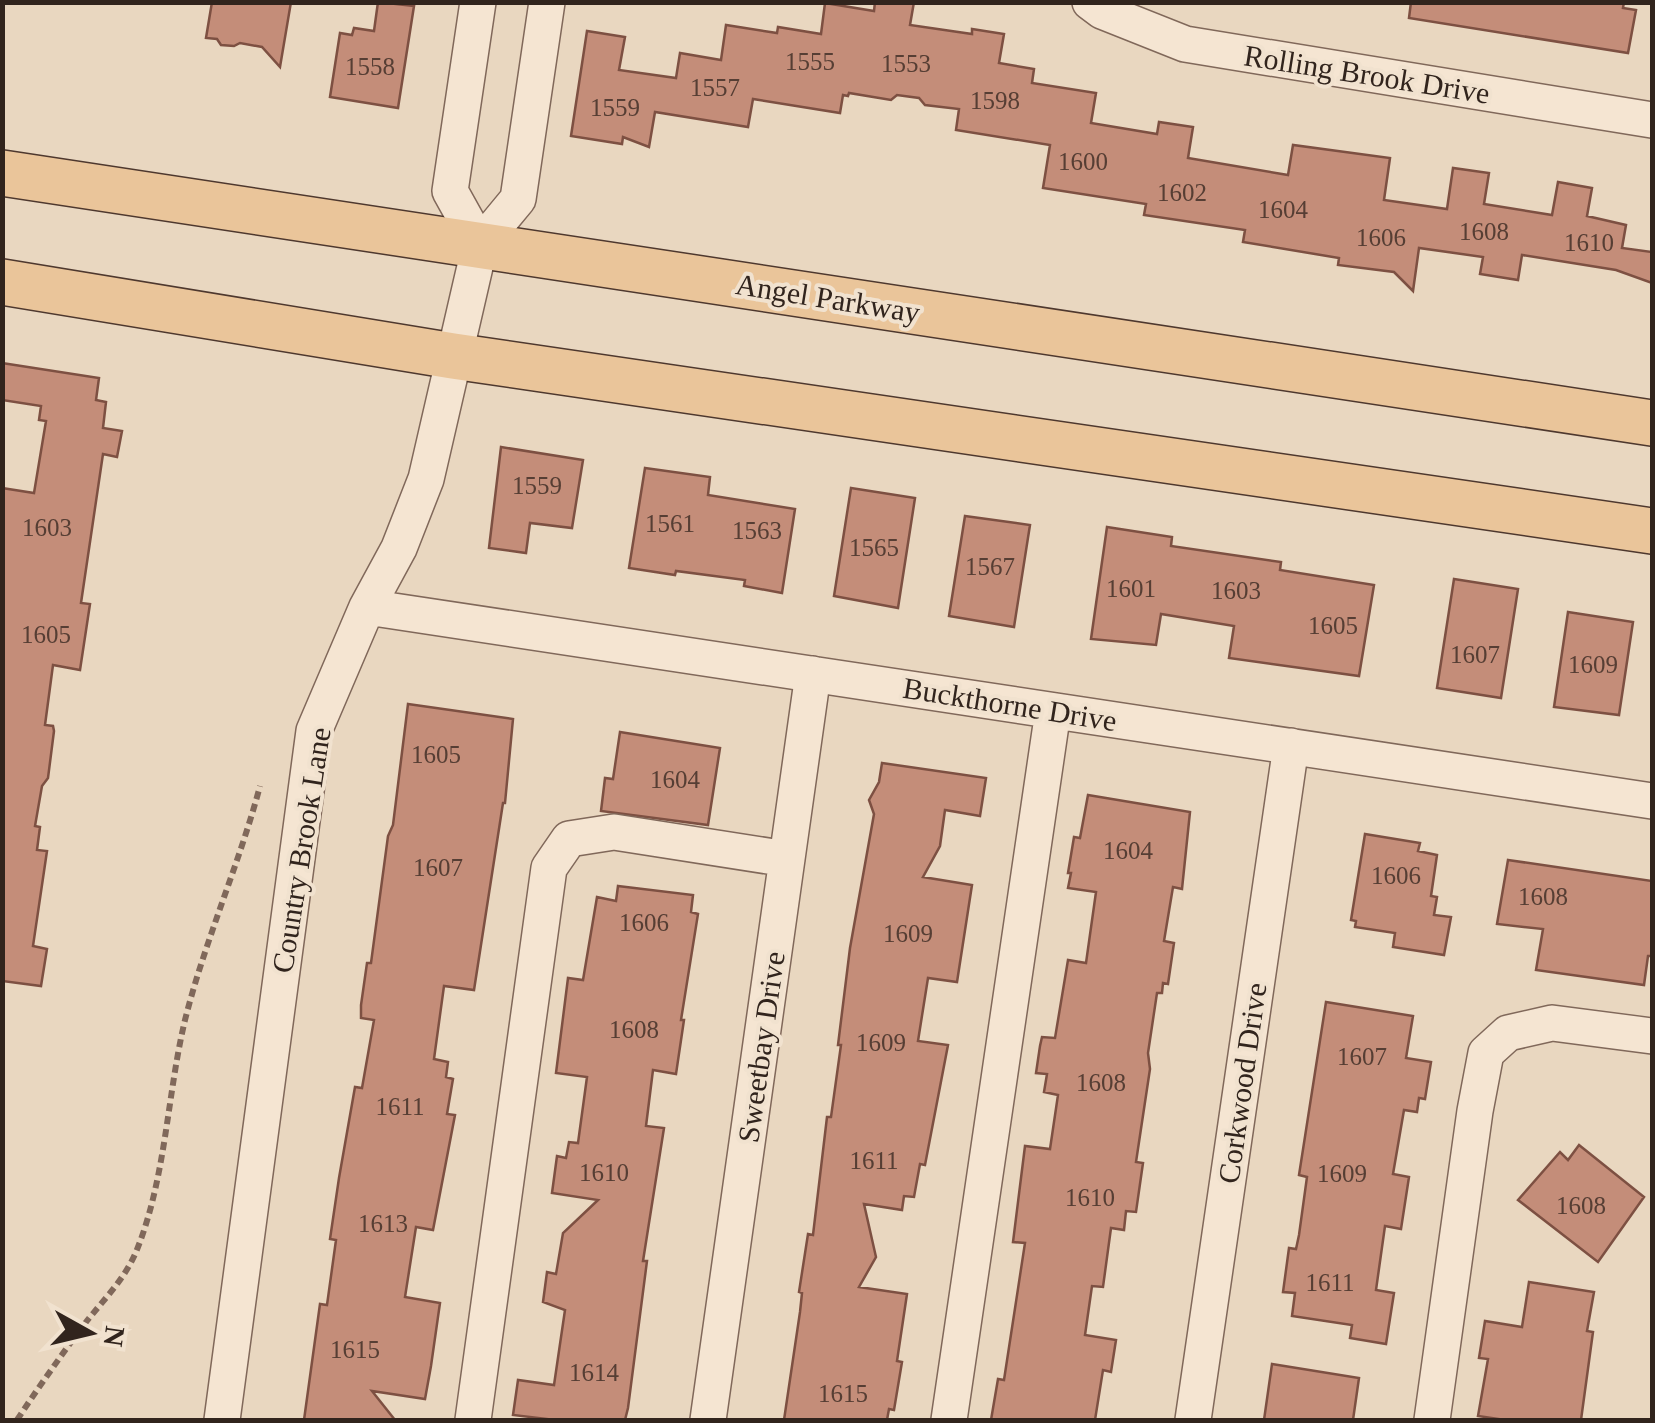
<svg xmlns="http://www.w3.org/2000/svg" width="1655" height="1423" viewBox="0 0 1655 1423" font-family="'Times New Roman',serif">
	<style>
		.building { fill: #c48d79; stroke: #7d5042; stroke-width: 2.5 }
		.lines { fill: none; stroke-linecap: round; stroke-linejoin: round }
		.minor-casing { stroke: #80685a; stroke-width: 38 }
		.major-casing { stroke: #4e382e; stroke-width: 48 }
		.path { stroke: #80685a; stroke-width: 6; stroke-dasharray: 8 5; stroke-linecap: butt }
		.minor { stroke: #f5e5d2; stroke-width: 35 }
		.major { stroke: #eac59a; stroke-width: 45 }
		.labels { text-anchor: middle; dominant-baseline: central; stroke-width: 8; stroke-linejoin: round; paint-order: stroke }
		.number-label { font-size: 25px; fill: #563e34 }
		.street-label { font-size: 30px; fill: #31241d; stroke: #f1e2cf }
	</style>
	<rect width="100%" height="100%" fill="#e9d7c0"/>
	<path class="building" d="M 212,2 L 291,2 L 280,67 L 262,47 L 240,43 L 234,46 L 221,45 L 217,39 L 206,38 Z
		M 378,2 L 414,6 L 398,108 L 330,97 L 340,33 L 352,35 L 354,28 L 374,31 Z
		M 875,2 L 914,2 L 910,25 L 972,34 L 972,29 L 1004,34 L 999,63 L 1034,69 L 1032,83 L 1096,93 L 1091,123 L 1157,134 L 1159,122 L 1193,127 L 1188,158 L 1288,175 L 1293,145 L 1390,158 L 1384,200 L 1447,209 L 1453,168 L 1489,173 L 1484,204 L 1552,215 L 1558,182 L 1592,188 L 1587,216 L 1626,225 L 1622,248 L 1652,252 L 1652,283 L 1616,270 L 1522,255 L 1518,280 L 1480,274 L 1483,257 L 1419,248 L 1413,291 L 1394,272 L 1338,265 L 1339,258 L 1243,242 L 1245,230 L 1144,215 L 1146,204 L 1043,188 L 1050,145 L 956,130 L 959,109 L 925,105 L 919,98 L 897,95 L 891,100 L 849,93 L 848,96 L 843,95 L 840,113 L 753,99 L 748,127 L 655,112 L 649,147 L 623,137 L 622,144 L 571,136 L 587,31 L 625,37 L 619,70 L 676,78 L 680,53 L 721,60 L 726,25 L 777,33 L 778,27 L 821,34 L 825,3 L 874,11 Z
		M 1411,2 L 1624,2 L 1623,8 L 1636,10 L 1628,53 L 1409,18 Z
		M 2,363 L 99,378 L 96,400 L 106,402 L 103,428 L 122,431 L 117,457 L 103,454 L 81,603 L 90,604 L 80,670 L 53,665 L 45,725 L 53,726 L 54,731 L 48,778 L 42,786 L 35,826 L 40,827 L 37,850 L 47,851 L 33,946 L 47,949 L 41,986 L 2,981 L 2,488 L 34,493 L 46,421 L 39,420 L 41,406 L 2,400 Z
		M 501,447 L 583,460 L 572,528 L 530,523 L 526,553 L 489,548 Z
		M 645,468 L 710,477 L 708,495 L 795,509 L 782,593 L 744,586 L 745,580 L 676,571 L 675,575 L 629,568 Z
		M 851,488 L 915,498 L 898,608 L 834,596 Z
		M 965,516 L 1030,525 L 1014,627 L 949,616 Z
		M 1107,527 L 1172,537 L 1171,546 L 1281,562 L 1280,570 L 1374,585 L 1359,676 L 1229,658 L 1234,626 L 1161,614 L 1156,645 L 1091,639 Z
		M 1454,579 L 1518,589 L 1501,698 L 1437,688 Z
		M 1568,612 L 1633,622 L 1619,715 L 1554,707 Z
		M 408,704 L 513,719 L 505,803 L 503,803 L 474,990 L 444,986 L 434,1059 L 448,1062 L 446,1077 L 453,1079 L 447,1114 L 455,1115 L 433,1230 L 416,1227 L 405,1297 L 440,1303 L 431,1366 L 425,1399 L 372,1391 L 395,1420 L 304,1420 L 320,1304 L 327,1305 L 336,1240 L 330,1239 L 339,1178 L 355,1087 L 362,1088 L 374,1020 L 361,1018 L 361,1005 L 367,963 L 371,963 L 388,836 L 393,825 Z
		M 620,732 L 720,748 L 708,825 L 601,811 L 605,778 L 613,779 Z
		M 882,763 L 986,778 L 980,816 L 945,810 L 940,846 L 923,877 L 972,885 L 957,982 L 928,978 L 918,1041 L 948,1045 L 925,1165 L 920,1164 L 914,1197 L 904,1196 L 902,1210 L 864,1204 L 876,1257 L 859,1287 L 907,1294 L 897,1361 L 902,1362 L 894,1410 L 889,1409 L 887,1420 L 784,1420 L 800,1312 L 802,1293 L 799,1292 L 808,1234 L 813,1235 L 827,1117 L 831,1117 L 841,1045 L 838,1045 L 850,948 L 874,814 L 869,800 L 879,782 Z
		M 1088,795 L 1190,812 L 1182,889 L 1173,887 L 1164,941 L 1174,943 L 1168,984 L 1163,983 L 1162,993 L 1157,993 L 1148,1053 L 1150,1069 L 1136,1162 L 1143,1163 L 1136,1212 L 1126,1211 L 1124,1230 L 1111,1228 L 1103,1287 L 1092,1286 L 1085,1335 L 1116,1340 L 1111,1372 L 1103,1370 L 1095,1420 L 991,1420 L 998,1379 L 1004,1380 L 1025,1243 L 1013,1242 L 1025,1146 L 1050,1149 L 1058,1095 L 1044,1092 L 1047,1074 L 1036,1073 L 1040,1046 L 1042,1037 L 1055,1038 L 1068,960 L 1086,963 L 1096,892 L 1068,888 L 1071,873 L 1068,873 L 1074,837 L 1080,838 Z
		M 1365,834 L 1420,843 L 1418,851 L 1437,855 L 1431,896 L 1437,897 L 1434,915 L 1451,917 L 1444,955 L 1393,947 L 1395,933 L 1355,927 L 1356,921 L 1351,920 Z
		M 1508,860 L 1652,881 L 1652,956 L 1648,956 L 1644,985 L 1536,970 L 1543,929 L 1497,924 Z
		M 618,886 L 693,895 L 691,912 L 698,914 L 681,1020 L 684,1020 L 676,1074 L 653,1070 L 646,1126 L 664,1128 L 643,1261 L 647,1261 L 628,1408 L 625,1420 L 555,1420 L 513,1415 L 518,1380 L 554,1385 L 565,1310 L 543,1302 L 547,1272 L 556,1274 L 563,1233 L 598,1200 L 552,1193 L 557,1156 L 566,1158 L 569,1142 L 578,1143 L 587,1077 L 556,1073 L 568,978 L 583,980 L 597,897 L 616,901 Z
		M 1326,1002 L 1413,1016 L 1406,1058 L 1431,1062 L 1425,1099 L 1419,1098 L 1417,1112 L 1404,1110 L 1393,1174 L 1409,1177 L 1401,1229 L 1385,1226 L 1376,1290 L 1394,1293 L 1386,1344 L 1350,1338 L 1352,1325 L 1292,1316 L 1295,1293 L 1283,1292 L 1289,1248 L 1296,1249 L 1299,1235 L 1307,1177 L 1299,1175 Z
		M 1579,1145 L 1644,1197 L 1598,1262 L 1518,1200 L 1560,1152 L 1568,1160 Z
		M 1529,1282 L 1594,1292 L 1587,1331 L 1593,1332 L 1581,1420 L 1505,1420 L 1478,1416 L 1488,1359 L 1479,1358 L 1485,1321 L 1522,1327 Z
		M 1272,1364 L 1359,1378 L 1353,1420 L 1264,1420 Z"/>
	<g class="lines">
		<defs>
			<path id="minor" d="M 478,2 L 450,191 L 480,245
				M 1090,2 L 1102,11 L 1185,44 L 1652,120
				M 367,607 L 1652,801
				M 222,1420 L 314,731 L 367,607 L 399,548 L 426,479 L 480,245 L 518,199 L 547,2
				M 473,1420 L 549,868 L 569,839 L 614,832 L 787,859
				M 708,1420 L 813,674
				M 949,1420 L 1053,711
				M 1193,1420 L 1291,746
				M 1432,1420 L 1475,1111 L 1486,1053 L 1508,1033 L 1552,1023 L 1652,1036"/>
			<path id="major" d="M 2,173 L 1652,423
				M 2,282 L 453,356 L 1652,531"/>
		</defs>
		<use href="#minor" class="minor-casing"/>
		<use href="#major" class="major-casing"/>
		<path class="path" d="M 17,1420 C 38,1388 60,1357 83,1326 C 102,1301 123,1282 136,1252 C 166,1179 167,1095 185,1020 C 205,940 239,865 260,786"/>
		<use href="#minor" class="minor"/>
		<use href="#major" class="major"/>
	</g>
	<g class="labels">
		<g class="number-label">
			<text x="810" y="61">1555</text>
			<text x="906" y="63">1553</text>
			<text x="370" y="66">1558</text>
			<text x="715" y="87">1557</text>
			<text x="995" y="100">1598</text>
			<text x="615" y="107">1559</text>
			<text x="1083" y="161">1600</text>
			<text x="1182" y="192">1602</text>
			<text x="1283" y="209">1604</text>
			<text x="1484" y="231">1608</text>
			<text x="1381" y="237">1606</text>
			<text x="1589" y="242">1610</text>
			<text x="537" y="485">1559</text>
			<text x="670" y="523">1561</text>
			<text x="47" y="527">1603</text>
			<text x="757" y="530">1563</text>
			<text x="874" y="547">1565</text>
			<text x="990" y="566">1567</text>
			<text x="1131" y="588">1601</text>
			<text x="1236" y="590">1603</text>
			<text x="1333" y="625">1605</text>
			<text x="46" y="634">1605</text>
			<text x="1475" y="654">1607</text>
			<text x="1593" y="664">1609</text>
			<text x="436" y="754">1605</text>
			<text x="675" y="779">1604</text>
			<text x="1128" y="850">1604</text>
			<text x="438" y="867">1607</text>
			<text x="1396" y="875">1606</text>
			<text x="1543" y="896">1608</text>
			<text x="644" y="922">1606</text>
			<text x="908" y="933">1609</text>
			<text x="634" y="1029">1608</text>
			<text x="881" y="1042">1609</text>
			<text x="1362" y="1056">1607</text>
			<text x="1101" y="1082">1608</text>
			<text x="400" y="1106">1611</text>
			<text x="874" y="1160">1611</text>
			<text x="604" y="1172">1610</text>
			<text x="1342" y="1173">1609</text>
			<text x="1090" y="1197">1610</text>
			<text x="1581" y="1205">1608</text>
			<text x="383" y="1223">1613</text>
			<text x="1330" y="1282">1611</text>
			<text x="355" y="1349">1615</text>
			<text x="594" y="1372">1614</text>
			<text x="843" y="1393">1615</text>
		</g>
		<g class="street-label">
			<text transform="translate(1367 74) rotate(9)">Rolling Brook Drive</text>
			<text transform="translate(828 298) rotate(9)">Angel Parkway</text>
			<text transform="translate(1010 704) rotate(9)">Buckthorne Drive</text>
			<text transform="translate(301 850) rotate(-81)">Country Brook Lane</text>
			<text transform="translate(761 1047) rotate(-82)">Sweetbay Drive</text>
			<text transform="translate(1242 1083) rotate(-82)">Corkwood Drive</text>
		</g>
	</g>
	<rect width="1655" height="1423" fill="none" stroke="#31241d" stroke-width="10"/>
	<g transform="translate(90 1333) rotate(98)" stroke="#f1e2cf" stroke-width="8" paint-order="stroke">
	<path d="M0-8L18 38L0 25L-18 38Z" fill="#31241d"/>
	<text y="-15" font-size="28" font-weight="bold" text-anchor="middle" fill="#31241d">N</text>
	</g>
</svg>
